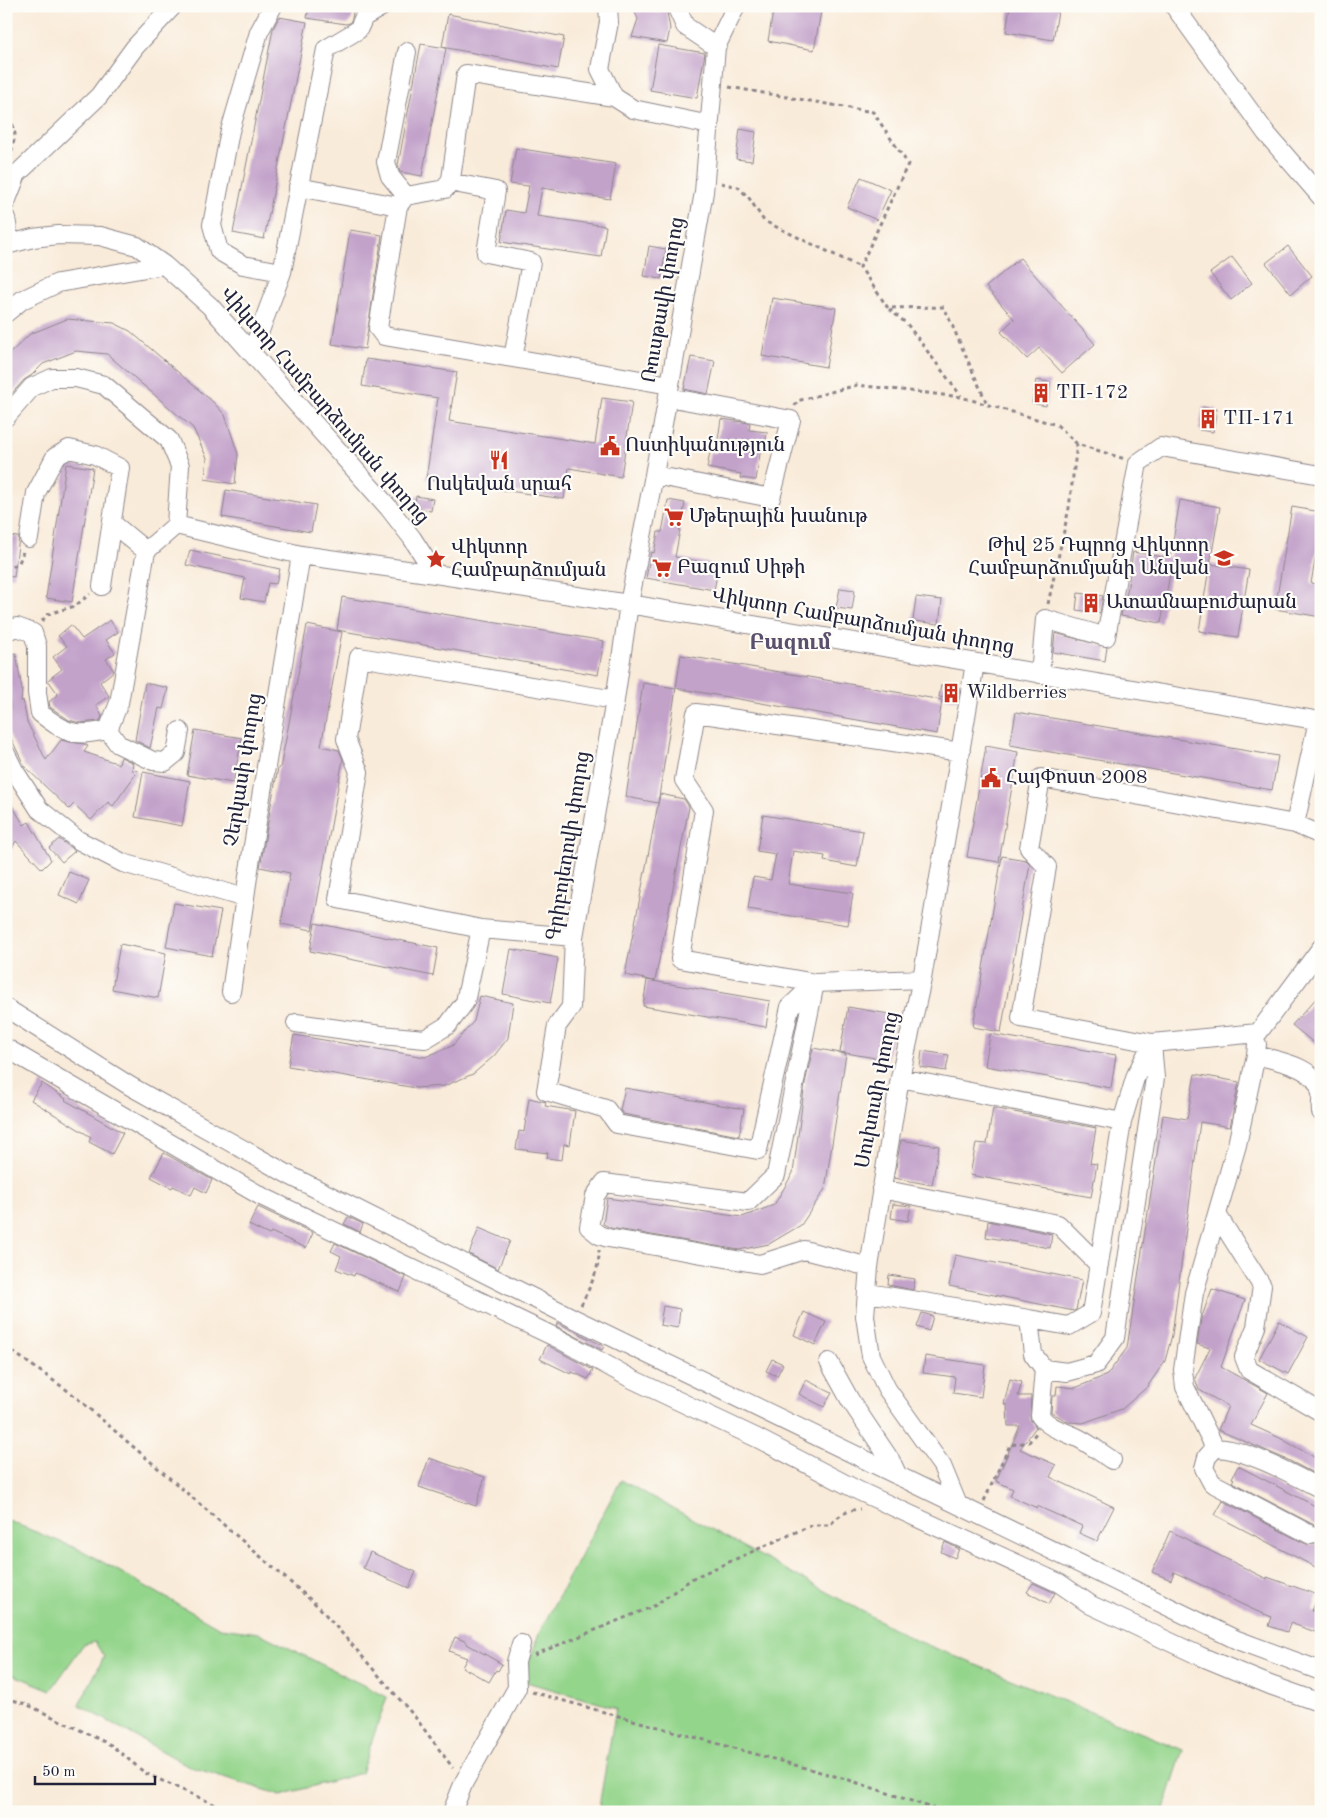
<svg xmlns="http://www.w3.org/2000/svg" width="1327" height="1818" viewBox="0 0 1327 1818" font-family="'Old Standard TT','Noto Serif Armenian',serif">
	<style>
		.green { fill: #94d58c; stroke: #5b7c64 }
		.building { fill: #c3a2ca }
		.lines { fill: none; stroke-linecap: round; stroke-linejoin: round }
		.minor-casing { stroke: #8e868a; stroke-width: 20 }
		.path { stroke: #8e868a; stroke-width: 3; stroke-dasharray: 4 4; stroke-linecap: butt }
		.minor { stroke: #fff; stroke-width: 18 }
		.labels { text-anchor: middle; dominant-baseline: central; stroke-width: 4.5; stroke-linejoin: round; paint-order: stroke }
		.street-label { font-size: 20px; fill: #22223b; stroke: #fdfcf7 }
		.poi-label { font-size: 20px; fill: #22223b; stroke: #fdfcf7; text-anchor: start }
		.neighbourhood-label { font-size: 21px; font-weight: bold; fill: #5a4f6d; stroke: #fdfcf7 }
	</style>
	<rect width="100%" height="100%" fill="#fdfcf7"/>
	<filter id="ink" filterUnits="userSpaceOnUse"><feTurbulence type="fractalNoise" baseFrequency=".02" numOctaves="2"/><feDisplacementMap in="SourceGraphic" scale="10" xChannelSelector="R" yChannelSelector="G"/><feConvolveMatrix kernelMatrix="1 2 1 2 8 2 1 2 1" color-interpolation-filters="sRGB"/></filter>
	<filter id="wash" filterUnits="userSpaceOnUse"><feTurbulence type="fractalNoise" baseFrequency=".0096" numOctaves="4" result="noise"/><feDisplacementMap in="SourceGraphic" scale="20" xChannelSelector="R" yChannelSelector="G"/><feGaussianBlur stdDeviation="1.12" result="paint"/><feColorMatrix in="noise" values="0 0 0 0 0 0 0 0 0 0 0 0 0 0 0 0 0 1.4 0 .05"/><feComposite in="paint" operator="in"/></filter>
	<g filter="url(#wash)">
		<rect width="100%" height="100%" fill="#f9ebd9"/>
		<path class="green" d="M 621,1480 L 913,1639 L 1183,1750 L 1163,1812 L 598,1812 L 616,1708 L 523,1681 L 539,1633 Z
			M 6,1520 L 83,1551 L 220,1628 L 259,1633 L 387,1697 L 361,1773 L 281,1795 L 191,1767 L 79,1705 L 104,1657 L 95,1642 L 83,1645 L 51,1690 L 6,1672 Z"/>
		<g id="blocks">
			<path class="building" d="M 309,6 L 354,6 L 352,18 L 350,23 L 346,24 L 307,18 Z
				M 632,6 L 666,6 L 670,29 L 667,43 L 632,37 L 638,19 Z
				M 774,6 L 822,6 L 814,50 L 768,41 Z
				M 1010,6 L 1059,6 L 1053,40 L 1006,32 Z
				M 448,14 L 564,37 L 558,69 L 442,47 Z
				M 279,17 L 307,22 L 264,239 L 233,233 L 273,29 Z
				M 421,44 L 446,48 L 422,176 L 400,172 L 398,165 Z
				M 658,45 L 705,53 L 697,98 L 650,90 Z
				M 740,129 L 756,132 L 752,161 L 736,159 Z
				M 516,148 L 616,164 L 610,199 L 542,188 L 537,216 L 606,226 L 601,257 L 501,242 L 506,210 L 524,213 L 529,186 L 510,184 Z
				M 861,177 L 891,190 L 877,220 L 847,207 Z
				M 350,230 L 382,235 L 365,349 L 332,344 Z
				M 649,246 L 666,249 L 661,279 L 644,276 Z
				M 1288,246 L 1312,276 L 1291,294 L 1266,263 Z
				M 1232,257 L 1252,283 L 1231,300 L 1210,273 Z
				M 1020,258 L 1095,344 L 1062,373 L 1039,348 L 1027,359 L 1001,332 L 1014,319 L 986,287 Z
				M 772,298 L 836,308 L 826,367 L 762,356 Z
				M 67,319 L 114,323 L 130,331 L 213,402 L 225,415 L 238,454 L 235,484 L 205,479 L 207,458 L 193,428 L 107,354 L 76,351 L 43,364 L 32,375 L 24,380 L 6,400 L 6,357 L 30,334 Z
				M 691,357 L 715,361 L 708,394 L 684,389 Z
				M 366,359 L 457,372 L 449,421 L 595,444 L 602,398 L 632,402 L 621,477 L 569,468 L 564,499 L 426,479 L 438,398 L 362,386 Z
				M 1036,380 L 1050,382 L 1046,406 L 1032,403 Z
				M 1203,407 L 1217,409 L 1213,432 L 1199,430 Z
				M 721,419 L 750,423 L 749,430 L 767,432 L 765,447 L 761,447 L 756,480 L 740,478 L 741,474 L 707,468 L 710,452 L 716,453 Z
				M 66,464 L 93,468 L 72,602 L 46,598 Z
				M 226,490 L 316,505 L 311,532 L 222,517 Z
				M 416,496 L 433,499 L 431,511 L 414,508 Z
				M 668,500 L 685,503 L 675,557 L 719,565 L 714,590 L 646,578 L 651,552 L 654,553 L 658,532 L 662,532 Z
				M 1180,500 L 1220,507 L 1210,564 L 1249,570 L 1238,637 L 1199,631 L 1208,574 L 1171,568 L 1161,623 L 1121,616 L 1124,598 L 1126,598 L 1133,552 L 1170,558 Z
				M 1292,507 L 1321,512 L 1321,544 L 1318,544 L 1311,583 L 1321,585 L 1321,617 L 1275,609 Z
				M 6,536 L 19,537 L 14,577 L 6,576 Z
				M 190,550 L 280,569 L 276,584 L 268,583 L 264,602 L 241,598 L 245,578 L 186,565 Z
				M 840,588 L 855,590 L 852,610 L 836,608 Z
				M 1078,593 L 1103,596 L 1100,613 L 1076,610 Z
				M 342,597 L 604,641 L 598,675 L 337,630 Z
				M 916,597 L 942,600 L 939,624 L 913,621 Z
				M 110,620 L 118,632 L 106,640 L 115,653 L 106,659 L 114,671 L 100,682 L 109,696 L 96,705 L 102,716 L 100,721 L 80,723 L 69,720 L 50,707 L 49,702 L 58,694 L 48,680 L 62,669 L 53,657 L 67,646 L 58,636 L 71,625 L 82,639 Z
				M 307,625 L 342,632 L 321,746 L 339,750 L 343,759 L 312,930 L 281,924 L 290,873 L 260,867 L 271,805 L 278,768 L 280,768 L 286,739 Z
				M 1055,633 L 1107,647 L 1105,661 L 1053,652 Z
				M 16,653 L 22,690 L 21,702 L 23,700 L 27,722 L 46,760 L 61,740 L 70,742 L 84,744 L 88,746 L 84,752 L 119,764 L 121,757 L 133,763 L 132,770 L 138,771 L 113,806 L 108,802 L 91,820 L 74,804 L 69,809 L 25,767 L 7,730 L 6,710 L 10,710 L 8,684 L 9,654 Z
				M 681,655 L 942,700 L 937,734 L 676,688 Z
				M 145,683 L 168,688 L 163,709 L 159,708 L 150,748 L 135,740 Z
				M 643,683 L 676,688 L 658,803 L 626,797 Z
				M 941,685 L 960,688 L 958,700 L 939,697 Z
				M 1016,712 L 1278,756 L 1272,790 L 1010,745 Z
				M 195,730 L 242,738 L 233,783 L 187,775 Z
				M 986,746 L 1018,752 L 999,862 L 967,857 Z
				M 143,772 L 190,781 L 182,826 L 135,817 Z
				M 660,794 L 684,799 L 689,807 L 655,981 L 625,975 Z
				M 6,796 L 24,825 L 29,822 L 51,860 L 42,869 L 16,841 L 6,858 Z
				M 763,815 L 863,831 L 857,867 L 824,861 L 825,856 L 793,851 L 788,884 L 853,893 L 848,925 L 748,909 L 753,877 L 771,880 L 776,854 L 757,851 Z
				M 59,839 L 75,851 L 62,862 L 49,848 Z
				M 1002,856 L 1026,860 L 1030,864 L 1001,1032 L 973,1027 Z
				M 69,872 L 89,880 L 79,904 L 59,895 Z
				M 174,903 L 221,911 L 212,956 L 166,947 Z
				M 315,923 L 438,948 L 433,976 L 310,951 Z
				M 120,944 L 166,953 L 158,998 L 112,989 Z
				M 511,949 L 558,958 L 550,1003 L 503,994 Z
				M 647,980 L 770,1001 L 766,1027 L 643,1006 Z
				M 1321,993 L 1321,1049 L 1292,1025 Z
				M 480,996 L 513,1003 L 508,1038 L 494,1056 L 473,1074 L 444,1086 L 416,1088 L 288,1066 L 294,1035 L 425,1057 L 452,1046 L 474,1021 Z
				M 848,1007 L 895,1015 L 887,1060 L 840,1052 Z
				M 990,1034 L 1116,1055 L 1111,1088 L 985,1066 Z
				M 813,1048 L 846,1054 L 825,1189 L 801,1225 L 769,1244 L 739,1250 L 611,1228 L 603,1224 L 607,1198 L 742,1217 L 774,1205 L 793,1173 L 805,1083 Z
				M 922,1051 L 949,1055 L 946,1071 L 920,1067 Z
				M 1195,1074 L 1239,1082 L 1230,1127 L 1200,1122 L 1172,1335 L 1165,1361 L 1147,1387 L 1122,1409 L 1083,1423 L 1068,1422 L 1051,1412 L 1052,1396 L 1056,1396 L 1057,1386 L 1075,1388 L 1107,1375 L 1127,1348 L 1163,1115 L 1187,1119 Z
				M 42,1083 L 66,1099 L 65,1100 L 123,1133 L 112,1154 L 89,1142 L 91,1137 L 31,1100 Z
				M 625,1088 L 744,1109 L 739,1136 L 623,1114 L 620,1110 Z
				M 529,1098 L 546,1102 L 545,1106 L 575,1111 L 570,1145 L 564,1144 L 562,1160 L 547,1158 L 548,1153 L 516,1149 L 519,1131 L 524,1132 Z
				M 993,1108 L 1096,1128 L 1090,1163 L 1097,1164 L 1091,1197 L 970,1175 L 976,1143 L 987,1144 Z
				M 901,1140 L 939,1146 L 932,1185 L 894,1178 Z
				M 164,1153 L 212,1180 L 206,1193 L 195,1187 L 191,1195 L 173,1186 L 172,1188 L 151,1177 Z
				M 893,1204 L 911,1206 L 908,1221 L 891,1218 Z
				M 258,1207 L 313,1233 L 306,1248 L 271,1232 L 269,1235 L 249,1225 Z
				M 348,1217 L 363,1224 L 360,1232 L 344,1224 Z
				M 988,1221 L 1052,1234 L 1050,1248 L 986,1237 Z
				M 479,1228 L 510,1241 L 498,1269 L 469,1254 Z
				M 335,1243 L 406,1277 L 400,1292 L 355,1273 L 354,1276 L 336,1269 L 341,1256 L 331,1251 Z
				M 955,1255 L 1082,1280 L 1076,1310 L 1074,1311 L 949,1286 Z
				M 889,1275 L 915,1279 L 913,1290 L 888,1285 Z
				M 1212,1289 L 1245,1300 L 1221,1367 L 1268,1393 L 1251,1425 L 1280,1438 L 1321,1461 L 1321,1477 L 1288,1460 L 1218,1430 L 1228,1406 L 1199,1390 L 1195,1378 L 1210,1348 L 1197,1344 L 1201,1319 Z
				M 663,1306 L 680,1309 L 678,1328 L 660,1325 Z
				M 804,1312 L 826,1322 L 815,1345 L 794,1335 Z
				M 922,1313 L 933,1316 L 929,1331 L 917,1327 Z
				M 1279,1321 L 1308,1337 L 1288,1374 L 1259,1359 Z
				M 558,1323 L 604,1346 L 602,1350 L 556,1326 Z
				M 547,1345 L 593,1370 L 588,1379 L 572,1372 L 571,1374 L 540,1359 Z
				M 925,1356 L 985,1365 L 981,1397 L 953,1393 L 955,1377 L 923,1373 Z
				M 772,1359 L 783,1364 L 777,1376 L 766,1371 Z
				M 1010,1379 L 1022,1382 L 1018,1396 L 1031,1396 L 1030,1419 L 1036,1427 L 1020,1449 L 1056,1465 L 1050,1477 L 1114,1507 L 1097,1541 L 1079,1533 L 1082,1526 L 1037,1506 L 1037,1508 L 1010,1496 L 1013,1489 L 996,1481 L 1020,1426 L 1008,1426 L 1007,1405 L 1004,1404 Z
				M 806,1380 L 832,1393 L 824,1407 L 799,1394 Z
				M 429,1458 L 485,1477 L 476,1506 L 419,1487 Z
				M 1238,1466 L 1321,1509 L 1321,1532 L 1316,1526 L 1232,1482 L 1234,1479 L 1232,1478 Z
				M 1223,1501 L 1306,1544 L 1316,1544 L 1321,1539 L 1321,1570 L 1215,1515 Z
				M 1170,1531 L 1267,1579 L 1267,1577 L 1318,1595 L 1312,1611 L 1321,1614 L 1321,1634 L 1290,1623 L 1287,1632 L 1269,1626 L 1272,1617 L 1256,1611 L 1174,1572 L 1171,1580 L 1152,1572 Z
				M 945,1542 L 959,1549 L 955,1558 L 941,1552 Z
				M 370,1552 L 416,1572 L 409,1588 L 363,1568 Z
				M 1033,1583 L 1055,1593 L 1049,1604 L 1027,1592 Z
				M 455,1637 L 467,1642 L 467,1644 L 502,1664 L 498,1671 L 496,1670 L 489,1682 L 462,1667 L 467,1658 L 449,1651 Z"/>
		</g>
	</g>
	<g filter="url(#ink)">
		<use href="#blocks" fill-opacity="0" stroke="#8e868a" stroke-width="1"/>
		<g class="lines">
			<defs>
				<path id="minor" d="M 273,6 L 259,32 L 230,131 L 212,225 L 219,251 L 243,265 L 282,272
					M 608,6 L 609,22 L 600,69 L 614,97
					M 676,6 L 685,26 L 716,47
					M 736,6 L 716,47 L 704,192 L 654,475 L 629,604 L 615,700 L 574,937 L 571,1007 L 557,1026 L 546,1091 L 606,1109 L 617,1124 L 758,1150 L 790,1007 L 815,983
					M 1174,6 L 1266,133 L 1321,197
					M 449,182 L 496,191 L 486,253 L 531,262 L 513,358
					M 298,187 L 398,206
					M 406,196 L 390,176 L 386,162 L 407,52
					M 6,202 L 17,174 L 99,96 L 135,47 L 173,6
					M 6,218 L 10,243
					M 6,245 L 33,238 L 58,235 L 100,236 L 137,246 L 164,265 L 210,306 L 388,507 L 412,538 L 435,574
					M 6,313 L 22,300 L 58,283 L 164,265
					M 252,352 L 282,272 L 326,49 L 358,30 L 364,17 L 383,6
					M 670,385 L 384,336 L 378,328 L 398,206 L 406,196 L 445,189 L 451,179 L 466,74 L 614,97 L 633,109 L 710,125
					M 6,417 L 32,387 L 52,378 L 76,378 L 104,385 L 169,440 L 180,466 L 176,525
					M 654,475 L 771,498 L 791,420 L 668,397
					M 112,523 L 146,551
					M 29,538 L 36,493 L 55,457 L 69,449 L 95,455 L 120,468 L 102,586
					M 6,631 L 17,627 L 33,633 L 37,646 L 37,693 L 40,713 C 67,734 74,737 108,730 L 119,703 L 146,551 L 176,525 L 301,555 L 435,574 L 629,604 L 1321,721
					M 1040,674 L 1045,619 L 1106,637 L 1138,463 L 1161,447 L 1321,475
					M 108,730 L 118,744 L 153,761 L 165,762 L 176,753 L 180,731
					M 6,754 L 14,770 L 39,809 L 78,840 L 123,863 L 245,898
					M 1295,824 L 1318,721
					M 574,937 L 481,929 L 338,899 L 359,772 L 346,739 L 359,657 L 615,700
					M 922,979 L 815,983 L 680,959 L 704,810 L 684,780 L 696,713 L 961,752
					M 815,983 L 776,1175 L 748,1202 L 604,1183 L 595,1196 L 589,1227 L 599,1235 L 608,1238 L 760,1264 L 804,1250 L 869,1267
					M 231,992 L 249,870 L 301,555
					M 6,1008 L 130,1086 L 289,1175 L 575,1319 L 1237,1640 L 1321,1671
					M 296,1023 L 381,1035 L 425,1039 L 448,1025 L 465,1002 L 481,929
					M 1257,1044 L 1256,1055 C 1277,1061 1317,1066 1321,1093 C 1322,1099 1320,1106 1321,1112
					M 6,1048 L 261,1196 L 561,1340 L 632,1379 L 757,1438 L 859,1491 L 1059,1583 L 1091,1605 L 1200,1656 L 1270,1685 L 1321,1703
					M 1256,1055 L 1237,1145 L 1194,1293 L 1183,1370 L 1185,1387 L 1215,1448 L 1207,1457 L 1204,1468 L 1212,1483 L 1311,1535
					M 900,1078 L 1122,1122
					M 881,1189 L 1058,1224 L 1099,1265
					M 1218,1216 L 1262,1286 L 1256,1327 L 1244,1357 L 1249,1370 L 1321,1412
					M 868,1293 L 1029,1319 L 1033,1354 L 1044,1369 L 1067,1372 L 1096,1364 L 1115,1338 L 1155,1078 L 1152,1043 L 1258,1033 L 1321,948
					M 1029,1319 L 1069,1326 L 1091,1313 L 1122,1122 L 1136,1075 L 1152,1043 L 1021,1018 L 1047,867 L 1029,848 L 1041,778 L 1295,824 L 1321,835
					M 829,1362 L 850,1400 L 891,1461 L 898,1476
					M 1044,1369 L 1040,1416 C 1050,1429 1064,1431 1078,1438 C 1090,1444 1101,1453 1112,1460
					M 1215,1448 C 1244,1448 1294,1475 1321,1489
					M 958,1505 L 942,1466 L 887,1389 L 871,1356 L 865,1316 L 869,1267 L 900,1078 L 922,979 L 975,663
					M 452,1812 L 464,1782 L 517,1688 L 516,1662 L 521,1644"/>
			</defs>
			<use href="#minor" class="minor-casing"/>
			<path class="path" d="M 729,87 L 873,112 L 908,164 L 860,267 L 888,308 L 944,307 L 988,406
				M 6,122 L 12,122 L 15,134 L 11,157
				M 721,183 L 738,187 L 749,198 L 764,221 L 860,267
				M 889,309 L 907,324 L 961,396
				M 795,406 L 797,401 L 857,385 L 961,397 L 1057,425 L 1077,444 L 1125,459
				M 6,571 L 19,563 L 23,552
				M 1048,604 L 1069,508 L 1077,444
				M 42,621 L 48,614 L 75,606 L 90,594
				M 581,1305 C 589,1288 600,1270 599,1250
				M 6,1347 L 71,1393 L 319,1607 L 415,1717 L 453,1768
				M 984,1501 L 1010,1445 L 1029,1442 L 1036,1433
				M 534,1655 L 654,1606 L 693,1578 L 812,1525 L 830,1525 C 839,1515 847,1510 860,1509
				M 532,1692 L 849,1780 L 944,1812
				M 6,1698 L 26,1704 L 111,1745 L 145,1773 L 218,1806 L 244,1812"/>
			<use href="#minor" class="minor"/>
		</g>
	</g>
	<defs>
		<symbol id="building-bare" viewBox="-9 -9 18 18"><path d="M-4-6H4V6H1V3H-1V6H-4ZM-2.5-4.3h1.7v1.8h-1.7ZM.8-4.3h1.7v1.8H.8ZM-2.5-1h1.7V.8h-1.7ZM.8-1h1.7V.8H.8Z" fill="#c8321e" stroke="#fdfcf7" stroke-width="2.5" paint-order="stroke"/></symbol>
		<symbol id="civic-bare" viewBox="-9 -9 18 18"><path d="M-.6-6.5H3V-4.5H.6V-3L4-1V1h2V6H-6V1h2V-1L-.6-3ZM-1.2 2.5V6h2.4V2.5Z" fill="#c8321e" stroke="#fdfcf7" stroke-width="2.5" paint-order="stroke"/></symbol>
		<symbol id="restaurant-bare" viewBox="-9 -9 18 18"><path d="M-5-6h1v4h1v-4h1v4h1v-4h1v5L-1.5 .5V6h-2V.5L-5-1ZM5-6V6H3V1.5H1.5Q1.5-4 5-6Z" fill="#c8321e" stroke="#fdfcf7" stroke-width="2.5" paint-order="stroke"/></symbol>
		<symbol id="supermarket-bare" viewBox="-9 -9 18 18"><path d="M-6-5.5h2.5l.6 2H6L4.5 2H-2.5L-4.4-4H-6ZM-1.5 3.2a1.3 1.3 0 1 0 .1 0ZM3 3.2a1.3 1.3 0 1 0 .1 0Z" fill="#c8321e" stroke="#fdfcf7" stroke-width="2.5" paint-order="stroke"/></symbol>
		<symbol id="school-bare" viewBox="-9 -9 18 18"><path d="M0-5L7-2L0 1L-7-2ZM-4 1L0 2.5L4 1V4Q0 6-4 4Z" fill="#c8321e" stroke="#fdfcf7" stroke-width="2.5" paint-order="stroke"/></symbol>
		<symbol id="sight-bare" viewBox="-9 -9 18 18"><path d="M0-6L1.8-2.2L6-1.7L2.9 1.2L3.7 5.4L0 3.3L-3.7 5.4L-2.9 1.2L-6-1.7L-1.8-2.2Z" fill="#c8321e" stroke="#fdfcf7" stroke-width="2.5" paint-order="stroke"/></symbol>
	</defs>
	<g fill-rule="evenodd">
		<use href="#building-bare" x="1027" y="379" width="28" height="28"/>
		<use href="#building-bare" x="1194" y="405" width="28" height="28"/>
		<use href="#civic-bare" x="596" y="432" width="28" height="28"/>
		<use href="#restaurant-bare" x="485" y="446" width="28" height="28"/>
		<use href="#supermarket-bare" x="660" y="503" width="28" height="28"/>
		<use href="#school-bare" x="1210" y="544" width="28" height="28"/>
		<use href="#sight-bare" x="422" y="545" width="28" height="28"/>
		<use href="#supermarket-bare" x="648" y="554" width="28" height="28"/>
		<use href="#building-bare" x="1077" y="589" width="28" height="28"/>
		<use href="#building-bare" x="937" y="679" width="28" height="28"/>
		<use href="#civic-bare" x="977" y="764" width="28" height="28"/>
	</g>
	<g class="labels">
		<g class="street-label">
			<text transform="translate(664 300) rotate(-80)">Ռուսթավի փողոց</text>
			<text transform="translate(324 406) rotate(49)">Վիկտոր Համբարձումյան փողոց</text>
			<text transform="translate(863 622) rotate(10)">Վիկտոր Համբարձումյան փողոց</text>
			<text transform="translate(244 770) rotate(-81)">Չերկասի փողոց</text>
			<text transform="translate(569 846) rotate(-81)">Գրիբոյեդովի փողոց</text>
			<text transform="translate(878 1090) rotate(-79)">Սուխումի փողոց</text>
		</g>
		<g class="poi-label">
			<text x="1056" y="393">ТП-172</text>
			<text x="1223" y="419">ТП-171</text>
			<text x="625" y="446">Ոստիկանություն</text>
			<text x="499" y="485" text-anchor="middle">Ոսկեվան սրահ</text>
			<text x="689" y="517">Մթերային խանութ</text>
			<text x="1209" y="546" text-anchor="end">Թիվ 25 Դպրոց Վիկտոր<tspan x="1209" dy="23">Համբարձումյանի Անվան</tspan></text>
			<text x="451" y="548">Վիկտոր<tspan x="451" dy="23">Համբարձումյան</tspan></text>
			<text x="677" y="568">Բազում Սիթի</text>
			<text x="1106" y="603">Ատամնաբուժարան</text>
			<text x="966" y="693">Wildberries</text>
			<text x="1006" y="778">ՀայՓոստ 2008</text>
		</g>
		<g class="neighbourhood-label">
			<text x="790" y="643">Բազում</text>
		</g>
	</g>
	<rect width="1327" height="1818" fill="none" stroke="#fdfcf7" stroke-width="25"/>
	<path d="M35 1776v8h120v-8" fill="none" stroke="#22223b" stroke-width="2.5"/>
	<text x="42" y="1776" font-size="15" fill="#22223b" stroke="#fdfcf7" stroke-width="4" paint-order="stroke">50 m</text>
</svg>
